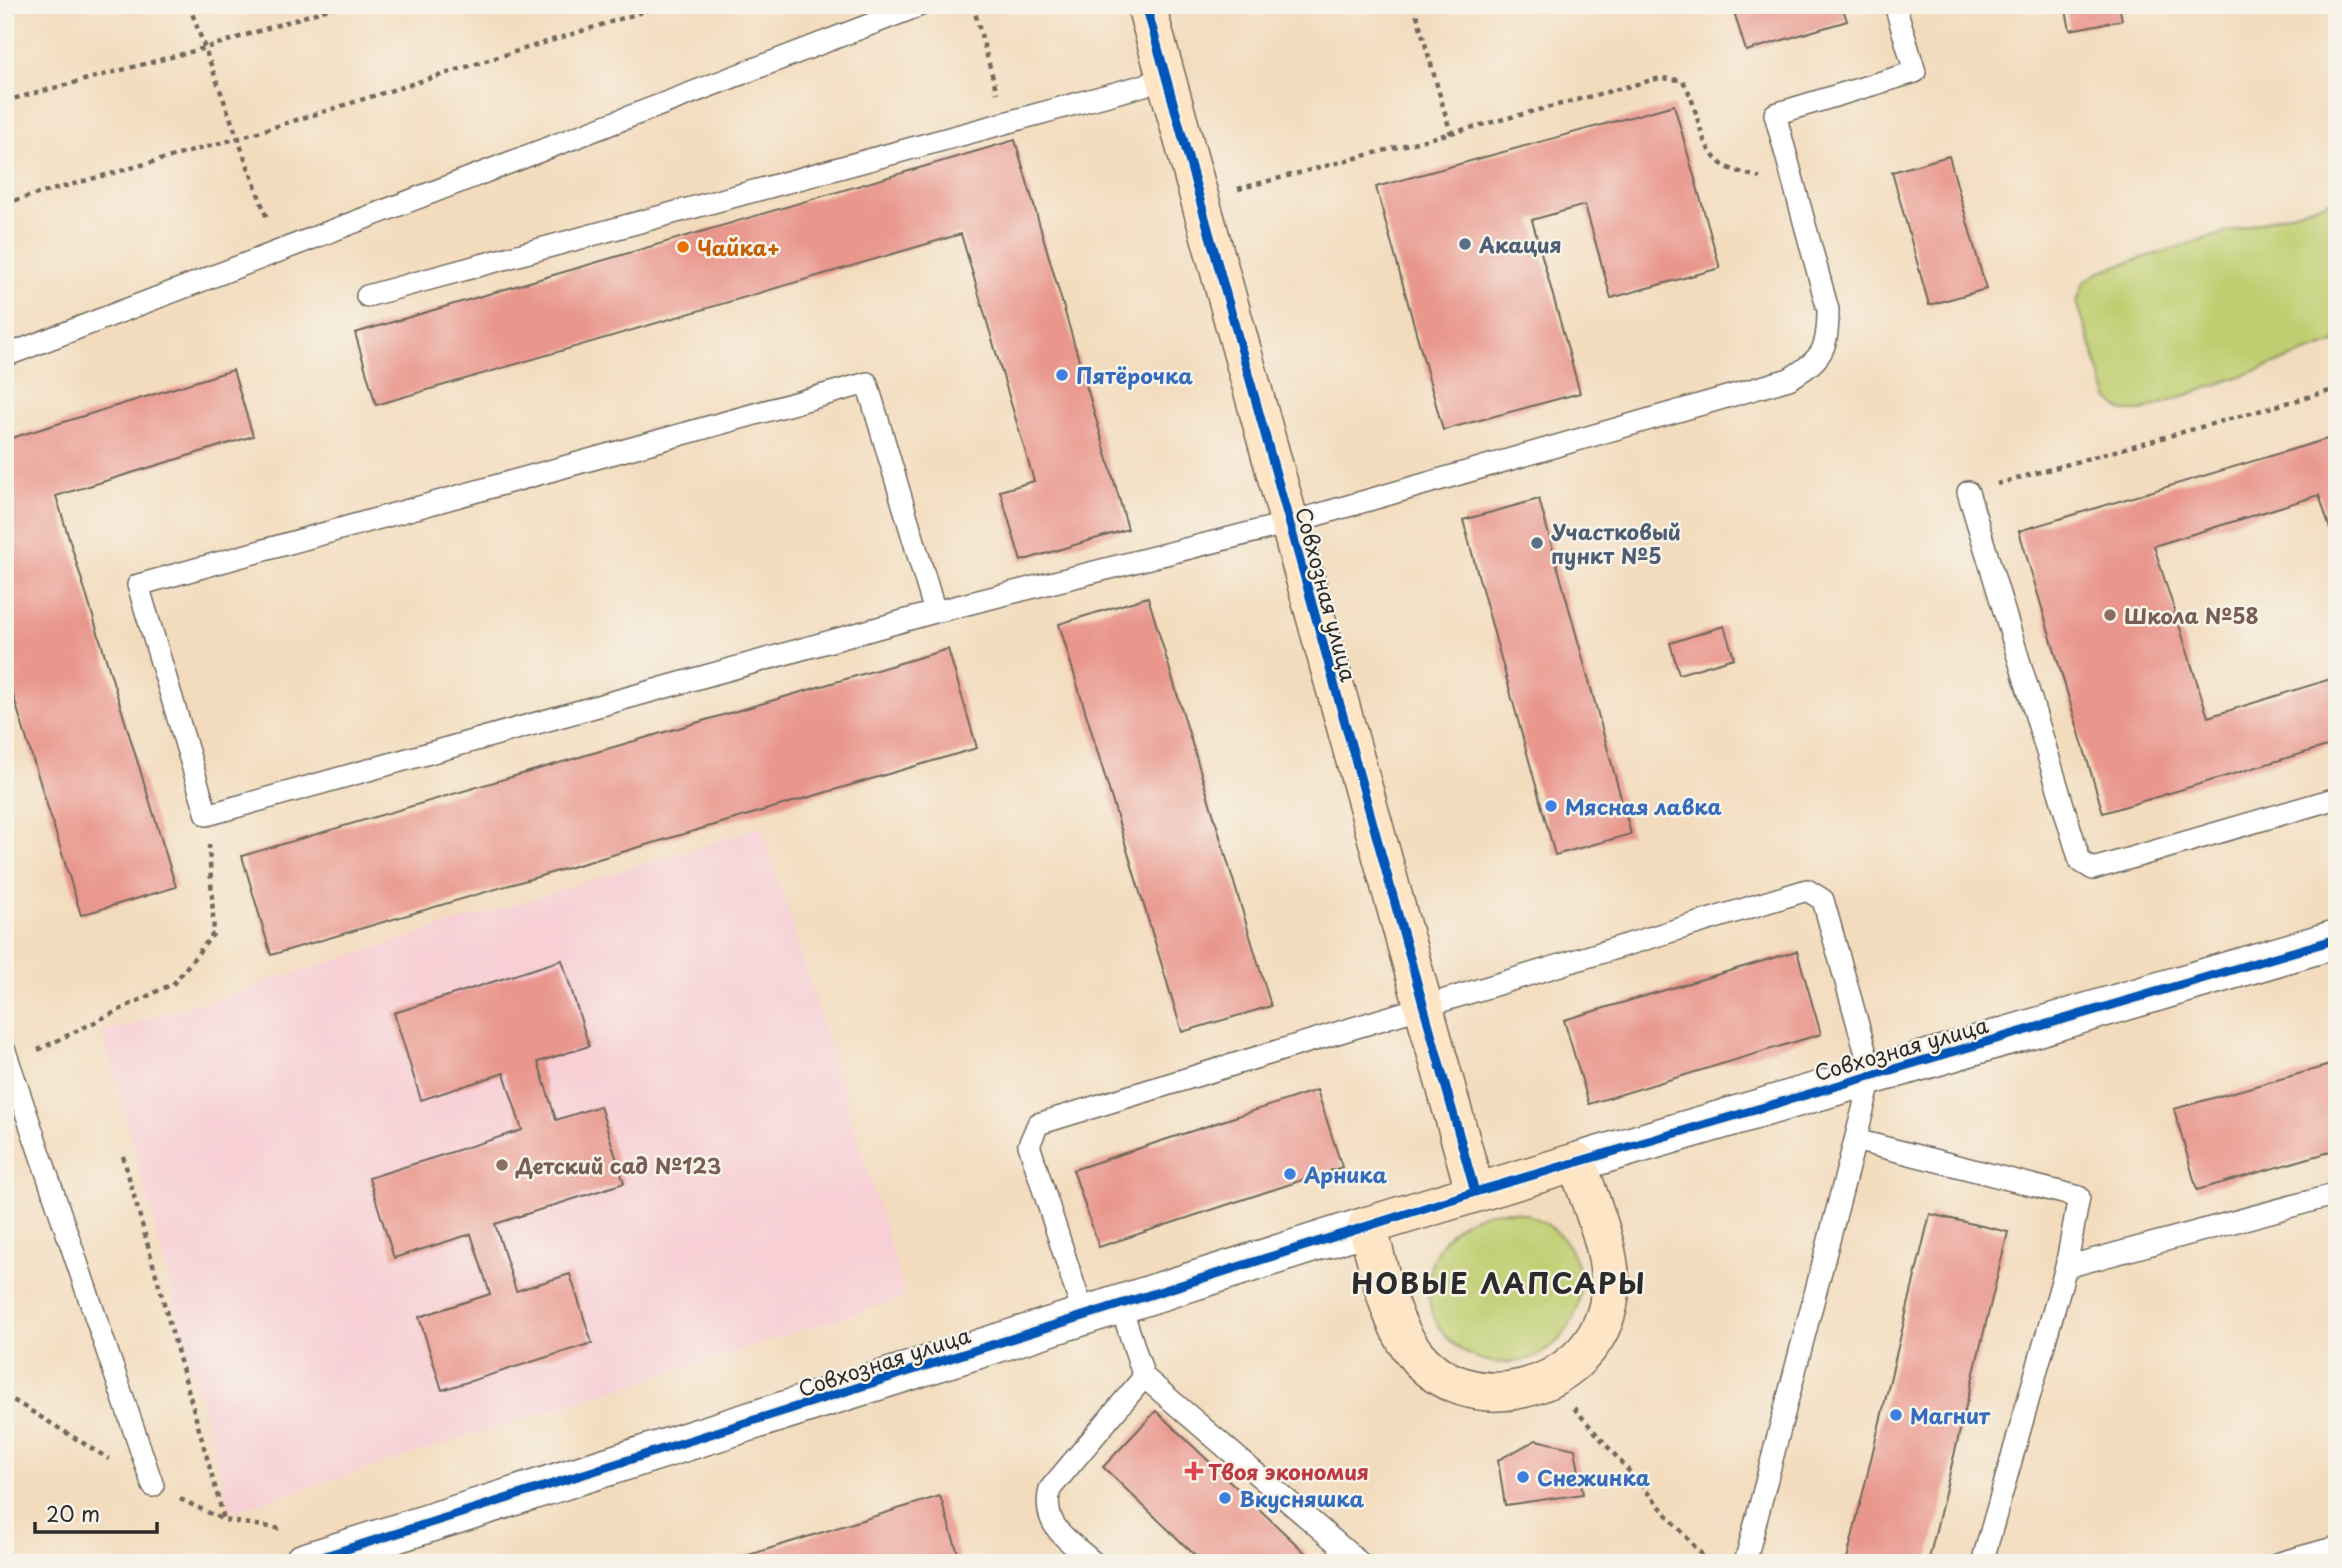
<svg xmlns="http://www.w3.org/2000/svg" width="2342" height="1568" viewBox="0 0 2342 1568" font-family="'Playpen Sans',sans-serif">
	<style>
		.built { fill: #f7cfd5 }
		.green { fill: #bfce70; stroke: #757c4e; stroke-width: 2 }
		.building { fill: #e9978d }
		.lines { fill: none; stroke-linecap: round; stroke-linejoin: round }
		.lane-casing { stroke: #71695e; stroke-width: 24 }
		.street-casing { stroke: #71695e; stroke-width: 41 }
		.secondary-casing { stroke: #71695e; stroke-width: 41 }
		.path { stroke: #71695e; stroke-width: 4.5; stroke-dasharray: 5 5; stroke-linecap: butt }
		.lane { stroke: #fff; stroke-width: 21 }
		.street { stroke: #fff; stroke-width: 38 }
		.secondary { stroke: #fee5c5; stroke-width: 38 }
		.cycleway-casing { stroke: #f7f3e8; stroke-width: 13 }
		.cycleway { stroke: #0057b8; stroke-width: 9 }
		.service-dot { fill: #5c6f8a; stroke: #f7f3e8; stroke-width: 2.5 }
		.food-dot { fill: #e8710a; stroke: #f7f3e8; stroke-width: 2.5 }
		.shop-dot { fill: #3f7fe0; stroke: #f7f3e8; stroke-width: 2.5 }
		.education-dot { fill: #8d6e63; stroke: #f7f3e8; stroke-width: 2.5 }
		.health-dot { fill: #e0444e; stroke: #f7f3e8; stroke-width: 2.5 }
		.labels { text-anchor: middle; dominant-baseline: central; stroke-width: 5; stroke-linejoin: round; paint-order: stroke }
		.service-label { font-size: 21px; font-weight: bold; fill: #4e5e75; stroke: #f7f3e8; text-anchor: start }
		.food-label { font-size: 21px; font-weight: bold; fill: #c56008; stroke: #f7f3e8; text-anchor: start }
		.shop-label { font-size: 21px; font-weight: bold; fill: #366cbe; stroke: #f7f3e8; text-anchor: start }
		.street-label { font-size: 21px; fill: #2b2b2b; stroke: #f7f3e8 }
		.education-label { font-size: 21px; font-weight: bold; fill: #785e54; stroke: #f7f3e8; text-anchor: start }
		.health-label { font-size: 21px; font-weight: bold; fill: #be3a42; stroke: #f7f3e8; text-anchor: start }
		.district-label { font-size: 28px; font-weight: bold; letter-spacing: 2px; fill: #2b2b2b; stroke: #f7f3e8 }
	</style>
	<rect width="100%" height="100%" fill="#f7f3e8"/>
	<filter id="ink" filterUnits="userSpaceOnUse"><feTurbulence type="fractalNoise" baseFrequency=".0143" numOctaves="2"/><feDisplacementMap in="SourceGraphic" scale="14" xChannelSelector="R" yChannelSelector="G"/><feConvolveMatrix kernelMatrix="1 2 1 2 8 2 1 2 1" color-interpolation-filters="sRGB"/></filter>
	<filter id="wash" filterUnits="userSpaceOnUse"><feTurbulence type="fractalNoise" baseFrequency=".00686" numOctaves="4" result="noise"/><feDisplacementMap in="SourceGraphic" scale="28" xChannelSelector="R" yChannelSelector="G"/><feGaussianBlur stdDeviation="1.57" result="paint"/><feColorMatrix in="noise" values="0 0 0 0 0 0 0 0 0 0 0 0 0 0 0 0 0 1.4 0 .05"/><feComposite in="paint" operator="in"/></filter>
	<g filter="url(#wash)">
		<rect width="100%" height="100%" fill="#f3dcbd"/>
		<path class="built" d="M 762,827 L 906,1297 L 231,1512 L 103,1033 Z"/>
		<path class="green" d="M 2337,199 L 2337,342 L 2142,411 L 2122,411 L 2108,398 L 2077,302 L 2084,282 L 2103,270 Z
			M1428 1287a76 76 0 1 1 152 0a76 76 0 1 1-152 0Z"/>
		<g id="blocks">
			<path class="building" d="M 1732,5 L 1842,5 L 1847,21 L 1746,51 Z
				M 2065,5 L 2119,5 L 2122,20 L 2070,30 Z
				M 1674,105 L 1720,268 L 1611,298 L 1585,205 L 1532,220 L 1580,393 L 1443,430 L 1376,187 Z
				M 1015,140 L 1128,529 L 1021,561 L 1000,491 L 1034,481 L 961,234 L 376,405 L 355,333 Z
				M 1949,156 L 1986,289 L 1929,305 L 1892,172 Z
				M 233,370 L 253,436 L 56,496 L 176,887 L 81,915 L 5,669 L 5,440 Z
				M 2337,436 L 2337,551 L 2319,495 L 2154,546 L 2208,717 L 2337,677 L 2337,743 L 2103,813 L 2019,531 Z
				M 1539,499 L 1631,834 L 1555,855 L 1463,520 Z
				M 1148,597 L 1271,1006 L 1182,1032 L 1059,624 Z
				M 1724,626 L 1734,658 L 1679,674 L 1670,643 Z
				M 948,649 L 977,748 L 271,955 L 242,856 Z
				M 1797,951 L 1821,1034 L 1589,1104 L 1564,1020 Z
				M 562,960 L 589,1046 L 538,1062 L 556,1120 L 600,1106 L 624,1183 L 495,1224 L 516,1291 L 570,1274 L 592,1343 L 442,1390 L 419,1317 L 490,1294 L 471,1234 L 394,1258 L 369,1178 L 522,1130 L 504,1073 L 421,1100 L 394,1013 Z
				M 2337,1063 L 2337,1150 L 2197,1190 L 2174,1109 Z
				M 1317,1090 L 1342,1167 L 1099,1247 L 1073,1170 Z
				M 1930,1214 L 2008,1232 L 1928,1563 L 1846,1563 Z
				M 1156,1411 L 1316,1563 L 1203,1563 L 1103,1467 Z
				M 1536,1440 L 1575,1449 L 1583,1494 L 1505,1505 L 1498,1460 Z
				M 940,1496 L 961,1563 L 726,1563 L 726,1562 Z"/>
		</g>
	</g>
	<g filter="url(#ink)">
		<use href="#blocks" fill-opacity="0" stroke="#71695e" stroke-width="2"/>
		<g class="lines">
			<defs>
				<path id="lane" d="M 367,296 L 1167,79
					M 5,356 L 921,5
					M 1968,492 L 2080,861 L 2093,869 L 2337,798
					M 935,612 L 867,383 L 138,585 L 207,815 L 935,612 L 1289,523 L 1789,379 C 1823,359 1828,349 1828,310 L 1775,114 L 1915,72 L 1895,5
					M 5,1051 L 153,1486
					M 1855,1140 L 2079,1197 L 2066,1267
					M 1120,1304 L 1144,1377 L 1360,1563
					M 1084,1316 L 1029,1145 L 1038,1124 L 1807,890 L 1823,900 L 1872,1075 L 1745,1563
					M 1094,1563 C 1068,1539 1041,1527 1050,1489 L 1144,1377
					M 1982,1563 L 2066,1267 L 2337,1194
					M 2279,1563 L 2337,1547"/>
				<path id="street" d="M 1577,1162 L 2337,939
					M 303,1563 L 1367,1226"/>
				<path id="secondary" d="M 1146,5 L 1475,1192
					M 1577,1162 C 1591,1206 1618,1260 1608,1306 C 1588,1393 1465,1424 1412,1350 C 1387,1316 1379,1266 1367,1226 Z"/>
			</defs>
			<use href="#lane" class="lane-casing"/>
			<use href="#street" class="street-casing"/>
			<use href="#secondary" class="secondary-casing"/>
			<path class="path" d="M 189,5 L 268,221
				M 973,5 L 997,93
				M 1414,5 L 1451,134
				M 5,101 L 205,48 L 341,5
				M 1238,189 L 1660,78 L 1682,80 C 1700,105 1696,146 1723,165 C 1732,171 1749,174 1760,178
				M 5,203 L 239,138 L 665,5
				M 1997,484 L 2337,389
				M 38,1050 L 174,983 L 214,933 L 209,845
				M 123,1156 L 224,1519
				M 5,1395 L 109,1459
				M 1574,1408 L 1709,1563
				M 180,1499 L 224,1520 L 282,1529"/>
			<use href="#lane" class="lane"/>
			<use href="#street" class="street"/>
			<use href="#secondary" class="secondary"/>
			<defs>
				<path id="cycleway" d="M 1146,5 L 1475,1192
					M 303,1563 L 1475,1192 L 2337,939"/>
			</defs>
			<use href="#cycleway" class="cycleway-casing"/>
			<use href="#cycleway" class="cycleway"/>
		</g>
	</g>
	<g class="service-dot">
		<circle cx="1465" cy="244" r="7"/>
		<circle cx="1537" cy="543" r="7"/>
	</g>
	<circle class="food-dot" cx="683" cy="247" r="7"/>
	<g class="shop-dot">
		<circle cx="1062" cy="375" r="7"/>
		<circle cx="1551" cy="806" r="7"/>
		<circle cx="1290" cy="1174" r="7"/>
		<circle cx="1896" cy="1415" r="7"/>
		<circle cx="1523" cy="1477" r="7"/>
		<circle cx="1225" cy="1498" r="7"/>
	</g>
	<g class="education-dot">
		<circle cx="2110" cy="615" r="7"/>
		<circle cx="502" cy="1165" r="7"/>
	</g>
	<path class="health-dot" d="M1190.5 1460.5h7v7h7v7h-7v7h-7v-7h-7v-7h7z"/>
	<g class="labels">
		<g class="service-label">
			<text x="1479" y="244">Акация</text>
			<text x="1551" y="531">Участковый<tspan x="1551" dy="24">пункт №5</tspan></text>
		</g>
		<g class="food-label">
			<text x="697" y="247">Чайка+</text>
		</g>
		<g class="shop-label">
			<text x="1076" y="375">Пятёрочка</text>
			<text x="1565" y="806">Мясная лавка</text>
			<text x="1304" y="1174">Арника</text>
			<text x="1910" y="1415">Магнит</text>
			<text x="1537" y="1477">Снежинка</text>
			<text x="1239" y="1498">Вкусняшка</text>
		</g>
		<g class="street-label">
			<text transform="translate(1327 594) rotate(75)">Совхозная улица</text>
			<text transform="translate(1901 1048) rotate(-16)">Совхозная улица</text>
			<text transform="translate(884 1361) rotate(-18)">Совхозная улица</text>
		</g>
		<g class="education-label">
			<text x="2124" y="615">Школа №58</text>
			<text x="516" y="1165">Детский сад №123</text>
		</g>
		<g class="health-label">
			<text x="1208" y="1471">Твоя экономия</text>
		</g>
		<g class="district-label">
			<text x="1499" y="1282">НОВЫЕ ЛАПСАРЫ</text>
		</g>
	</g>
	<rect width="2342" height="1568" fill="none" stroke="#f7f3e8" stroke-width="28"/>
	<path d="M35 1522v10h122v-10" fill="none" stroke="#2b2b2b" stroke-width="3.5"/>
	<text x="46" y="1522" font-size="21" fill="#2b2b2b" stroke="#f7f3e8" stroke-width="5" paint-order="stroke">20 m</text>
</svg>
